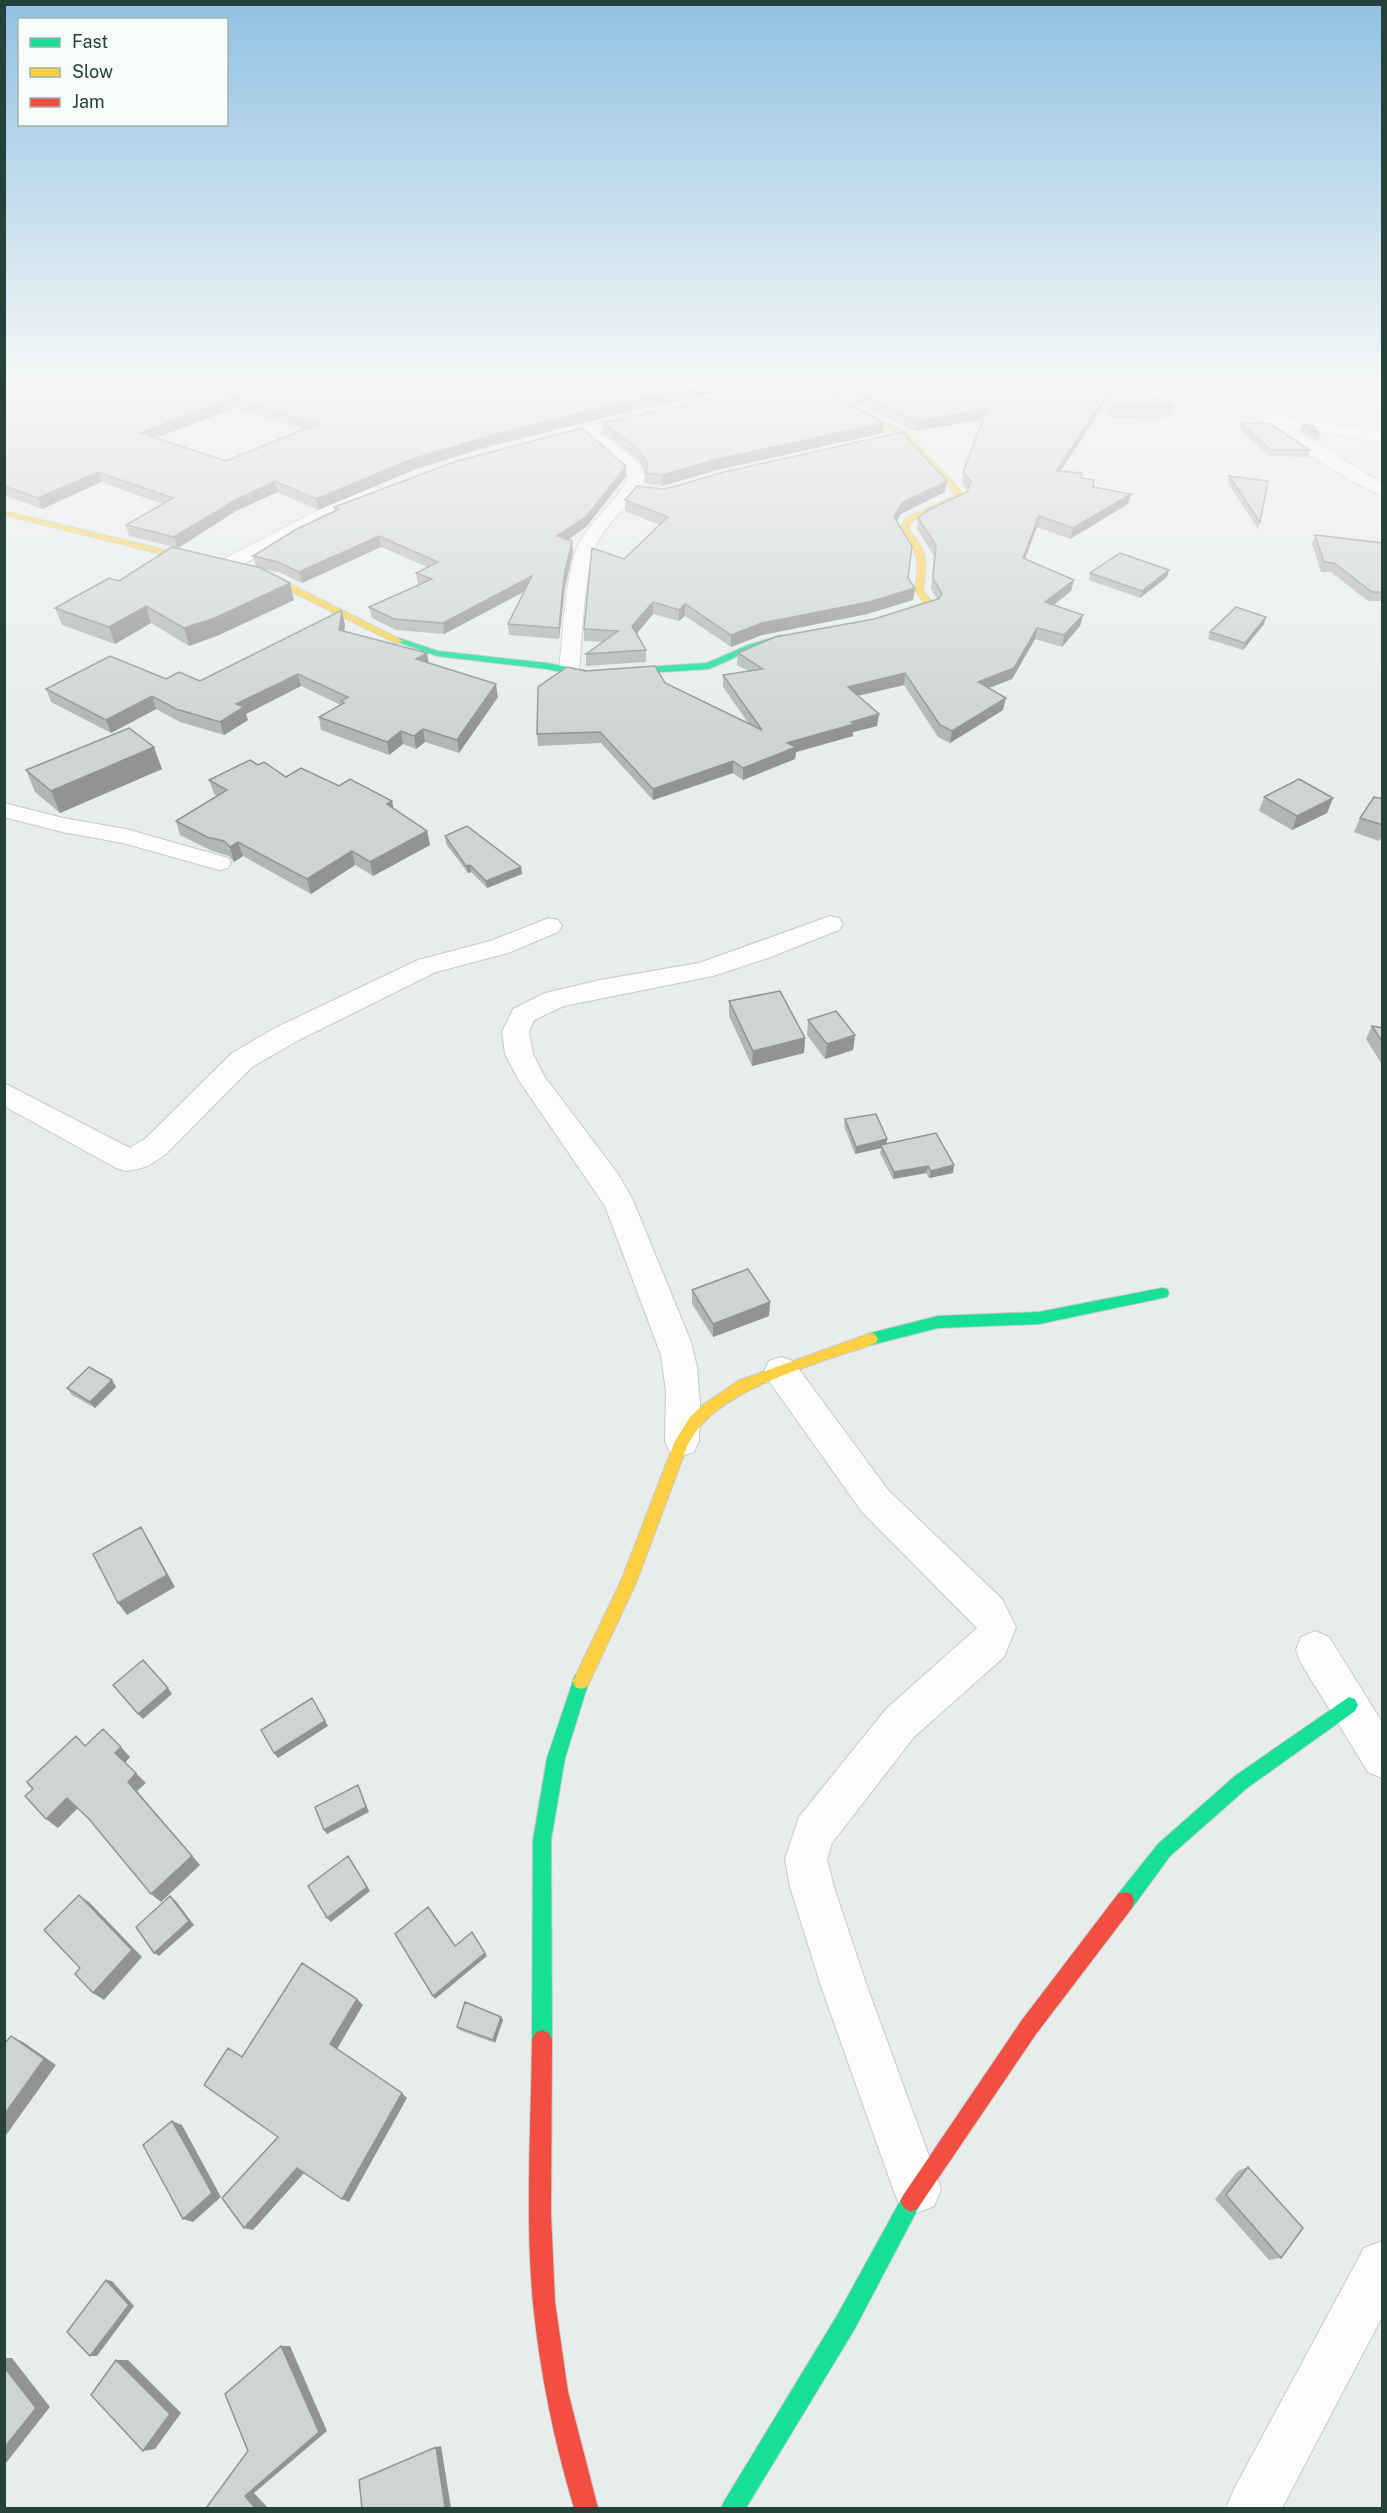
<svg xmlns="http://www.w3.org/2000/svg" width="1387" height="2513" viewBox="0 0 1387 2513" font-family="'Public Sans',sans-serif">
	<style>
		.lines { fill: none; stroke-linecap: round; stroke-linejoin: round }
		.street-casing { stroke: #c5cac8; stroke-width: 2 }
		.fast-casing { stroke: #c3cbc8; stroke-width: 2 }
		.slow-casing { stroke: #c3cbc8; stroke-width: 2 }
		.jam-casing { stroke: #c3cbc8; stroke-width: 2 }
		.street { fill: #fcfcfc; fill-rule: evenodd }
		.fast { fill: #16e098; fill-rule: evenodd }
		.slow { fill: #ffcf43; fill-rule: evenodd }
		.jam { fill: #f24e42; fill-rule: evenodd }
		.wall { fill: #b2b6b5; fill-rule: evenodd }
		.shaded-wall { fill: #919493 }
		.building { fill: #cfd4d2; stroke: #919493; stroke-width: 1.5; fill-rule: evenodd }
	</style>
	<rect width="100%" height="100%" fill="#e8edeb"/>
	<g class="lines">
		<defs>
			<path id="street" d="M 1211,382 L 1228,382 L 1269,413 L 1382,433 L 1382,443 L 1287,425 L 1382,483 L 1382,495 C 1358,490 1227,403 1211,382 Z
				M 645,411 L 651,413 L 653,416 L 651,419 L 600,433 L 635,460 L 646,476 C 634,502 610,518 597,543 C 584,566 582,643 579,672 L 576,676 L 562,676 L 559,672 C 562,642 566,566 579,543 C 593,518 617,502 629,476 L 623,468 L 585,437 L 545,448 L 537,443 L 539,440 Z
				M 374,487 L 380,488 L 383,492 L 380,496 L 336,515 L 232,570 L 218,570 L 216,566 L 218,562 L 324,507 Z
				M 4,803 L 63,818 L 126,829 L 228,858 L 231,863 L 228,868 L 219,870 L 123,843 L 62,832 L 4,817 Z
				M 830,916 L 839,918 L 843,924 L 839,930 L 768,958 L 713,976 L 564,1006 L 534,1020 L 529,1032 L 533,1054 L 544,1076 L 618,1174 L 632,1198 L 691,1342 L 697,1367 L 700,1403 L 699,1441 L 694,1452 L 682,1456 L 670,1452 L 665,1441 L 666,1391 L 661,1355 L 605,1206 L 518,1079 L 505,1054 L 502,1032 L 513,1009 L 545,993 L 600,980 L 699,963 Z
				M 549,918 L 558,920 L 562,926 L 558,932 L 508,953 L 436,972 L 297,1041 L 252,1067 L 166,1154 L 148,1166 L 138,1169 L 126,1171 L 116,1168 L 4,1106 L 4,1083 L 130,1148 L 146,1138 L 232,1053 L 277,1027 L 418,960 L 490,941 Z
				M 781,1357 L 793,1361 L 888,1490 L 1002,1599 L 1016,1627 L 1004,1657 L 914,1737 L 832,1843 L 827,1859 L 834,1887 L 867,1986 L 941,2189 L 934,2206 L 917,2213 L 900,2206 L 893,2189 L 821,1986 L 790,1887 L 785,1859 L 799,1817 L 886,1709 L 977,1628 L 862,1512 L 769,1381 L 764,1371 L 769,1361 Z
				M 1315,1631 L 1329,1637 L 1382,1722 L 1382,1778 L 1368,1772 L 1301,1663 L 1296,1650 L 1301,1637 Z
				M 1382,2241 L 1382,2317 L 1282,2508 L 1226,2508 L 1234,2489 L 1364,2248 Z"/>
			<path id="fast" d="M 781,635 L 784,636 L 784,640 L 754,649 L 709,669 L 587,677 L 547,669 L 437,656 L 395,641 L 399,638 L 438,651 L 547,663 L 587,671 L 707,663 L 748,645 Z
				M 1162,1288 L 1167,1289 L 1169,1293 L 1167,1297 L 1039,1324 L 938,1328 L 871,1345 L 866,1343 L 864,1339 L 866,1335 L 871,1333 L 938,1316 L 1039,1312 Z
				M 581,1673 L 587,1675 L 589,1681 L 565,1758 L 551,1840 L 552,2040 L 549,2047 L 542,2050 L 535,2047 L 532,2040 L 533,1840 L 547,1758 L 573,1681 L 575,1675 Z
				M 1349,1697 L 1355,1699 L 1358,1705 L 1355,1711 L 1247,1788 L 1170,1856 L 1132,1908 L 1125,1910 L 1118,1908 L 1116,1901 L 1118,1894 L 1158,1844 L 1235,1776 Z
				M 911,2190 L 918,2194 L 922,2201 L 854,2330 L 746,2508 L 721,2508 L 725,2500 L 838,2314 L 904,2194 Z"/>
			<path id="slow" d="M 818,382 L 825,382 L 852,406 L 908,434 L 962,492 L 960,500 L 912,521 L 908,529 C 928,552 927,560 923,590 L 933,604 L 932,606 L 890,620 L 886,617 L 924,603 L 915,590 C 920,559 919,554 900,529 L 906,518 L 953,497 L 954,492 L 904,436 L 848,408 Z
				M 4,511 L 276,577 L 403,641 L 396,643 L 270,581 L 4,515 Z
				M 871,1333 L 876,1335 L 878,1339 L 876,1343 C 823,1362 739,1383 701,1425 C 696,1430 693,1437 688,1444 L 636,1583 L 587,1687 L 581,1689 L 575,1687 L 573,1681 L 621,1581 L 675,1441 L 690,1417 L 704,1404 L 738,1381 Z"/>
			<path id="jam" d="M 1125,1892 L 1132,1894 L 1134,1901 L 1132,1908 L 1036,2034 L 918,2208 L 911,2212 L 904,2208 L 900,2201 L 904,2194 L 1022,2020 L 1118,1894 Z
				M 542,2030 L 549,2033 L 552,2040 L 551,2214 L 555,2302 L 568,2392 L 598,2508 L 574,2508 C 554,2441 540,2373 533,2303 C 525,2216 531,2128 532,2040 L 535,2033 Z"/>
		</defs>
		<use href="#street" class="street-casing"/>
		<use href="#fast" class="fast-casing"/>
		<use href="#slow" class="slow-casing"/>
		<use href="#jam" class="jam-casing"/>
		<use href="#street" class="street"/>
		<use href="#fast" class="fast"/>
		<use href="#slow" class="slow"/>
		<use href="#jam" class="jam"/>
	</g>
	<path class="wall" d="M 38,382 L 609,416 L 487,447 L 416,469 L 318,510 L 277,492 L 236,511 L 178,548 L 129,536 L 126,525 L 162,504 L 101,482 L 42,509 L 4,495 L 4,397 ZM 234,408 L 304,429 L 226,461 L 156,438 Z
		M 834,382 L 1127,382 L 1173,407 L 1171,417 L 1113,418 L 1104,404 L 1061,471 L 1081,478 L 1093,487 L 1131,494 L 1128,504 L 1070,539 L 1037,527 L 1025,559 L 1074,580 L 1071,591 L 1054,605 L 1083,615 L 1080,626 L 1062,647 L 1035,639 L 1012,679 L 989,688 L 1003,710 L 950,743 L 938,737 L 904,685 L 858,696 L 877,726 L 853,732 L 853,736 L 796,752 L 795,759 L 743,780 L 733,773 L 653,800 L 601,743 L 538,746 L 537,734 L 586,671 L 665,683 L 749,724 L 723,687 L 723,675 L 748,671 L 737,665 L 738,653 L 874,619 L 937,599 L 931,589 L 934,556 L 917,529 L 918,518 L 967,492 L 967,490 L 962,483 L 963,472 L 983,420 L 915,431 L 857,402 Z
		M 843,402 L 883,433 L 717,470 L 662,486 L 645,483 L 645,471 L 637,459 L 603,433 L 603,423 Z
		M 1241,423 L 1310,450 L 1308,457 L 1269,456 L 1239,429 Z
		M 1302,424 L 1320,435 L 1318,441 L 1300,431 Z
		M 626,466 L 626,476 L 587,526 L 568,540 L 573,552 L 565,587 L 559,639 L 509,635 L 508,624 L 524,591 L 444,634 L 396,630 L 372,618 L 369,607 L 419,584 L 418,584 L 416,573 L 427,567 L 381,547 L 302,583 L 281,573 L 256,567 L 253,556 L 335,511 L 334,507 Z
		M 1229,476 L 1260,522 L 1258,529 L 1228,483 Z
		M 662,489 L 945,492 L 901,514 L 897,521 L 908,578 L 915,588 L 913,600 L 867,614 L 762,635 L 731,647 L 685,616 L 679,621 L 653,614 L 637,633 L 646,650 L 646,662 L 586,666 L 586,654 L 603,642 L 584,641 L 584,629 L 624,559 L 660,525 L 625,511 L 625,500 Z
		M 1315,535 L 1383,543 L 1383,601 L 1368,601 L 1331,572 L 1321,572 L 1312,544 Z
		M 1090,573 L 1167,577 L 1140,598 L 1089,580 Z
		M 119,581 L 294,600 L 219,635 L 189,646 L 151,623 L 115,644 L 62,625 L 55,608 Z
		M 342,612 L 345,625 L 344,631 L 427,653 L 429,663 L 498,697 L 459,753 L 425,742 L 416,749 L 403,744 L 389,755 L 321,730 L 319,717 L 341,705 L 301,686 L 246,714 L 248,720 L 224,735 L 180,722 L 156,709 L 111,733 L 51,702 L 46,689 L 166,679 L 200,681 Z
		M 1264,624 L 1243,650 L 1208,639 L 1210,632 Z
		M 258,765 L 286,777 L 339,786 L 394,809 L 427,831 L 430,845 L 373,876 L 355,865 L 311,894 L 243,856 L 234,862 L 229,856 L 212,851 L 180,835 L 176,821 L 217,796 L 214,794 L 209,780 Z
		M 162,769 L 60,813 L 35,792 L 26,770 Z
		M 1264,797 L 1333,798 L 1327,813 L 1292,830 L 1259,811 Z
		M 1383,799 L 1383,835 L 1379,841 L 1354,832 L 1360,818 Z
		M 445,836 L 522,874 L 487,888 L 471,872 L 468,873 L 446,844 Z
		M 729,1001 L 805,1038 L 804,1053 L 752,1066 L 729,1016 Z
		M 808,1020 L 855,1035 L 853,1050 L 825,1059 L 807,1035 Z
		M 1372,1026 L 1383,1028 L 1383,1066 L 1366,1039 Z
		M 845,1119 L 886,1144 L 953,1173 L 929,1178 L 926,1173 L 893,1179 L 880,1153 L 881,1148 L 855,1154 L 844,1126 Z
		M 692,1290 L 770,1302 L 769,1316 L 713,1337 L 692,1304 Z
		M 112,1380 L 116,1387 L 95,1408 L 72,1395 L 67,1388 Z
		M 501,2017 L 503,2020 L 495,2043 L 459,2030 L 457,2027 Z
		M 1248,2167 L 1281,2258 L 1269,2260 L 1215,2199 L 1238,2171 Z"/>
	<path class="shaded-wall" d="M 4,382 L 30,382 L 4,393 Z
		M 720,382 L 765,382 L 609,416 L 487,447 L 416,469 L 318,510 L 316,499 L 415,458 L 486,437 L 609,406 Z
		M 1107,394 L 1104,404 L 1054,481 L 1056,471 Z
		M 232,398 L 234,408 L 143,443 L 140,433 Z
		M 987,409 L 986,419 L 915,431 L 916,421 Z
		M 884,423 L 883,433 L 717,470 L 662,486 L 662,475 L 718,459 Z
		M 626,466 L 626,476 L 587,526 L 558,547 L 557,536 Z
		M 98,472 L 101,482 L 42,509 L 38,498 Z
		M 275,481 L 277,492 L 236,511 L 178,548 L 174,537 L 234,501 Z
		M 947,481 L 945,492 L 901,514 L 893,528 L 894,517 L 902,503 Z
		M 1131,494 L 1128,504 L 1070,539 L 1073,528 Z
		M 1039,516 L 1037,527 L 1021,569 L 1023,558 Z
		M 379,536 L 381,547 L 302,583 L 299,572 Z
		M 572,541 L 573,552 L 565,587 L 559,639 L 559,628 L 564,576 Z
		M 1169,570 L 1167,577 L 1140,598 L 1142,591 Z
		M 532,576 L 533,587 L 444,634 L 443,623 Z
		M 1074,580 L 1071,591 L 1043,613 L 1045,602 Z
		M 290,583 L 294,600 L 219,635 L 189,646 L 184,628 Z
		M 915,588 L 913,600 L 867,614 L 762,635 L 731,647 L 731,635 L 762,623 Z
		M 653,602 L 653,614 L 633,638 L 632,626 Z
		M 685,604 L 685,616 L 679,621 L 679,610 Z
		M 146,606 L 151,623 L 115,644 L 109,627 Z
		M 342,612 L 345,625 L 342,642 L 339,630 Z
		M 1083,615 L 1080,626 L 1062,647 L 1064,635 Z
		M 1266,617 L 1264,624 L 1243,650 L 1245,643 Z
		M 1037,628 L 1035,639 L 1012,679 L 976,693 L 978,682 Z
		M 427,653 L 429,665 L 416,659 Z
		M 905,673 L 904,685 L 847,698 L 848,687 Z
		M 298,674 L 301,686 L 246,714 L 248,720 L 224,735 L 220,722 L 236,704 Z
		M 496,684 L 498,697 L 459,753 L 457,740 Z
		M 152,696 L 156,709 L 111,733 L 106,720 Z
		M 1006,698 L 1003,710 L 950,743 L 952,731 Z
		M 879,714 L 877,726 L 853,732 L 853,736 L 796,752 L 795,759 L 743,780 L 743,768 L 787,743 L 851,722 Z
		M 423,729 L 425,742 L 416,749 L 414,736 Z
		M 401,731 L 403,744 L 389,755 L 387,742 Z
		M 154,747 L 162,769 L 60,813 L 51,791 Z
		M 733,761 L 733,773 L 653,800 L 653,789 Z
		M 1333,798 L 1327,813 L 1292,830 L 1297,816 Z
		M 392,801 L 395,815 L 387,804 Z
		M 427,831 L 430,845 L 373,876 L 370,862 Z
		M 238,842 L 243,856 L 234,862 L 230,847 Z
		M 352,851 L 355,865 L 311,894 L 307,879 Z
		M 470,865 L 471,872 L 468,873 L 466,866 Z
		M 521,867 L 522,874 L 487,888 L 486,881 Z
		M 855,1035 L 853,1050 L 825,1059 L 827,1044 Z
		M 805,1038 L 804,1053 L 752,1066 L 753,1051 Z
		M 887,1139 L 886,1146 L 881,1145 L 881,1148 L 855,1154 L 856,1147 Z
		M 954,1165 L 953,1173 L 929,1178 L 931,1171 Z
		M 928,1166 L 926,1173 L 893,1179 L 894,1172 Z
		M 770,1302 L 769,1316 L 713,1337 L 713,1324 Z
		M 112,1380 L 116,1387 L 95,1408 L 90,1402 Z
		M 141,1527 L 149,1540 L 175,1587 L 127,1615 L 118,1603 Z
		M 168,1688 L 172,1694 L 143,1719 L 138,1714 Z
		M 312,1698 L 328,1726 L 278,1758 L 274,1753 Z
		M 121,1747 L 130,1757 L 125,1763 L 115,1753 Z
		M 136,1773 L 146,1783 L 137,1791 L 200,1865 L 161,1902 L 151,1894 L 128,1782 Z
		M 358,1785 L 369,1812 L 327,1834 L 324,1830 Z
		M 67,1798 L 78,1808 L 58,1828 L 46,1819 Z
		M 348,1856 L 370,1891 L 331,1922 L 327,1918 Z
		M 79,1895 L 90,1903 L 142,1957 L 104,2000 L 93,1993 Z
		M 170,1896 L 175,1900 L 194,1925 L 159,1956 L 154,1953 Z
		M 485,1953 L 487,1956 L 435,1999 L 433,1996 Z
		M 357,1999 L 363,2005 L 337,2049 L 330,2044 Z
		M 501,2017 L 503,2020 L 495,2043 L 493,2040 Z
		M 11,2036 L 23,2042 L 56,2065 L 4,2138 L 4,2115 Z
		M 402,2093 L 407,2098 L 349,2202 L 342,2199 Z
		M 172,2121 L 182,2125 L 221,2197 L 193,2222 L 183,2219 Z
		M 297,2168 L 305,2172 L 253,2230 L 244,2228 Z
		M 106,2280 L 112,2281 L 134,2306 L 97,2356 L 90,2356 Z
		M 281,2346 L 290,2346 L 327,2431 L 254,2493 L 268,2508 L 255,2508 L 245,2496 Z
		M 4,2358 L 12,2358 L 50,2407 L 6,2463 L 4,2463 Z
		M 116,2360 L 128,2360 L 181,2413 L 155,2449 L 143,2451 Z
		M 441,2446 L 451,2508 L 445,2508 L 436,2447 Z"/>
	<path class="building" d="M 38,382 L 720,382 L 609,406 L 486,437 L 415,458 L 316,499 L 275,481 L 234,501 L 174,537 L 126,525 L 173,498 L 98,472 L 38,498 L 4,486 L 4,397 ZM 232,398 L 317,424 L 226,461 L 140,433 Z
		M 784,382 L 821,382 L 843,402 L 884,423 L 718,459 L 662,475 L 645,473 L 648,464 L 637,448 L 603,423 Z
		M 846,382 L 1127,382 L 1173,407 L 1115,408 L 1107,394 L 1056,471 L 1082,473 L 1081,478 L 1094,480 L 1093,487 L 1131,494 L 1073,528 L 1039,516 L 1023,558 L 1074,580 L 1045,602 L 1083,615 L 1064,635 L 1037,628 L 1014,668 L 978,682 L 1006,698 L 952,731 L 940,725 L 905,673 L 848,687 L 879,714 L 851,722 L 854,724 L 787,743 L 796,747 L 743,768 L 733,761 L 653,789 L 600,732 L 537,734 L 538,687 L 567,667 L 586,671 L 655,666 L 665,683 L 762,730 L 723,675 L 763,669 L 738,653 L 775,637 L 874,619 L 938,599 L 942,594 L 933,578 L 936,545 L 918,518 L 928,510 L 967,492 L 971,482 L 963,472 L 987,409 L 916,421 L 858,392 Z
		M 1241,423 L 1269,423 L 1310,450 L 1271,450 Z
		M 1302,424 L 1314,426 L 1320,435 Z
		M 582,428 L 626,466 L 587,516 L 557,536 L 572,541 L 564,576 L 559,628 L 508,624 L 532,576 L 443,623 L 394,619 L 369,607 L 432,579 L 416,573 L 438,562 L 379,536 L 299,572 L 278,562 L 253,556 L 295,530 L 339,509 L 334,507 L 457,461 Z
		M 902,432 L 947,481 L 902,503 L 894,517 L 912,546 L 908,578 L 915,588 L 869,602 L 762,623 L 731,635 L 685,604 L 679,610 L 653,602 L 632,626 L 646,650 L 586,654 L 618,631 L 584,629 L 592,548 L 624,559 L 668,517 L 625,500 L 637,486 L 662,489 L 673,487 L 724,472 Z
		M 1229,476 L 1268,481 L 1260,522 Z
		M 1315,535 L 1383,543 L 1383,592 L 1372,592 L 1334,563 L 1324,562 Z
		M 172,547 L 261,568 L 290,583 L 215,618 L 184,628 L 146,606 L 109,627 L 55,608 L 109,578 L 119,581 Z
		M 1120,553 L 1169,570 L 1142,591 L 1090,573 Z
		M 1236,607 L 1266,617 L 1245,643 L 1210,632 Z
		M 340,611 L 342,612 L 339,630 L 427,653 L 416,659 L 496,684 L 457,740 L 423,729 L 414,736 L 401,731 L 387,742 L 319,717 L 344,703 L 341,701 L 348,697 L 298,674 L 236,704 L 244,707 L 220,722 L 176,709 L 152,696 L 106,720 L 46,689 L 110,656 L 166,679 L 179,672 L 200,681 Z
		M 129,728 L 154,747 L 51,791 L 26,770 Z
		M 250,760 L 258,765 L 264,762 L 286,777 L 301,768 L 339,786 L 350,779 L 392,801 L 387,804 L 427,831 L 370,862 L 352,851 L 307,879 L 238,842 L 230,847 L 224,841 L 207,837 L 176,821 L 227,790 L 209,780 Z
		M 1299,779 L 1333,798 L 1297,816 L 1264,797 Z
		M 1374,797 L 1383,799 L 1383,825 L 1360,818 Z
		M 467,826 L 521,867 L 486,881 L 470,865 L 466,866 L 445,836 Z
		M 780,991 L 805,1038 L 753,1051 L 729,1001 Z
		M 836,1011 L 855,1035 L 827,1044 L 808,1020 Z
		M 1372,1026 L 1383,1028 L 1383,1043 Z
		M 876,1114 L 887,1139 L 856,1147 L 845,1119 Z
		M 936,1133 L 954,1165 L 931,1171 L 928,1166 L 894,1172 L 881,1145 Z
		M 748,1269 L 770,1302 L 713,1324 L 692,1290 Z
		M 89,1367 L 112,1380 L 90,1402 L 67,1388 Z
		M 141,1527 L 167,1575 L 118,1603 L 93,1554 Z
		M 143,1660 L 168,1688 L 138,1714 L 113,1685 Z
		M 312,1698 L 325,1721 L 274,1753 L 261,1730 Z
		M 103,1729 L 121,1747 L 115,1753 L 136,1773 L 128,1782 L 192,1856 L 151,1894 L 89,1819 L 67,1798 L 46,1819 L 25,1796 L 33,1789 L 27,1782 L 76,1736 L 85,1746 Z
		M 358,1785 L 366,1807 L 324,1830 L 315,1807 Z
		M 348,1856 L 367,1887 L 327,1918 L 308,1886 Z
		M 79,1895 L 132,1950 L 93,1993 L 75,1974 L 80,1968 L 44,1930 Z
		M 170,1896 L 189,1921 L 154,1953 L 136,1927 Z
		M 428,1907 L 455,1946 L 472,1932 L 485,1953 L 433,1996 L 395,1934 Z
		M 302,1963 L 357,1999 L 330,2044 L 402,2093 L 342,2199 L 297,2168 L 244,2228 L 222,2198 L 278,2137 L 204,2085 L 228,2048 L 242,2057 Z
		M 465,2002 L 501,2017 L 493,2040 L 457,2027 Z
		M 11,2036 L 44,2059 L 4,2115 L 4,2044 Z
		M 172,2121 L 212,2193 L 183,2219 L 143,2145 Z
		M 1248,2167 L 1303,2228 L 1281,2258 L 1226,2195 Z
		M 106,2280 L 129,2305 L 90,2356 L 67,2332 Z
		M 281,2346 L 319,2432 L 245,2496 L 255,2508 L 206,2508 L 248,2451 L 225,2394 Z
		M 116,2360 L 170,2414 L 143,2451 L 91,2395 Z
		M 4,2367 L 36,2408 L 4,2448 Z
		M 436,2447 L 445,2508 L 362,2508 L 359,2480 Z"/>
	<linearGradient id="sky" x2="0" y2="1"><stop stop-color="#8fc1e3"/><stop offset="0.52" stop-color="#f5f7f6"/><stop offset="1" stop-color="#f5f7f6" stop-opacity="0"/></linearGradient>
	<rect width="1387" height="734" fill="url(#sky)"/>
	<rect width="1387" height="2513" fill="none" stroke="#24423a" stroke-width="12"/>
	<rect x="18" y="18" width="210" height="108" fill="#f7fbf9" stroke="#a3b1ad" stroke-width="1.5"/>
	<rect x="30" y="38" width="30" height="9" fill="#16e098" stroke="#a3b1ad" stroke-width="1.5"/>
	<text x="72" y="48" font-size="18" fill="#24423a">Fast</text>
	<rect x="30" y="68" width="30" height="9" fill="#ffcf43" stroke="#a3b1ad" stroke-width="1.5"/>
	<text x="72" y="78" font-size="18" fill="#24423a">Slow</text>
	<rect x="30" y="98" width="30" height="9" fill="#f24e42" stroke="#a3b1ad" stroke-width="1.5"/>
	<text x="72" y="108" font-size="18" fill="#24423a">Jam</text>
</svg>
